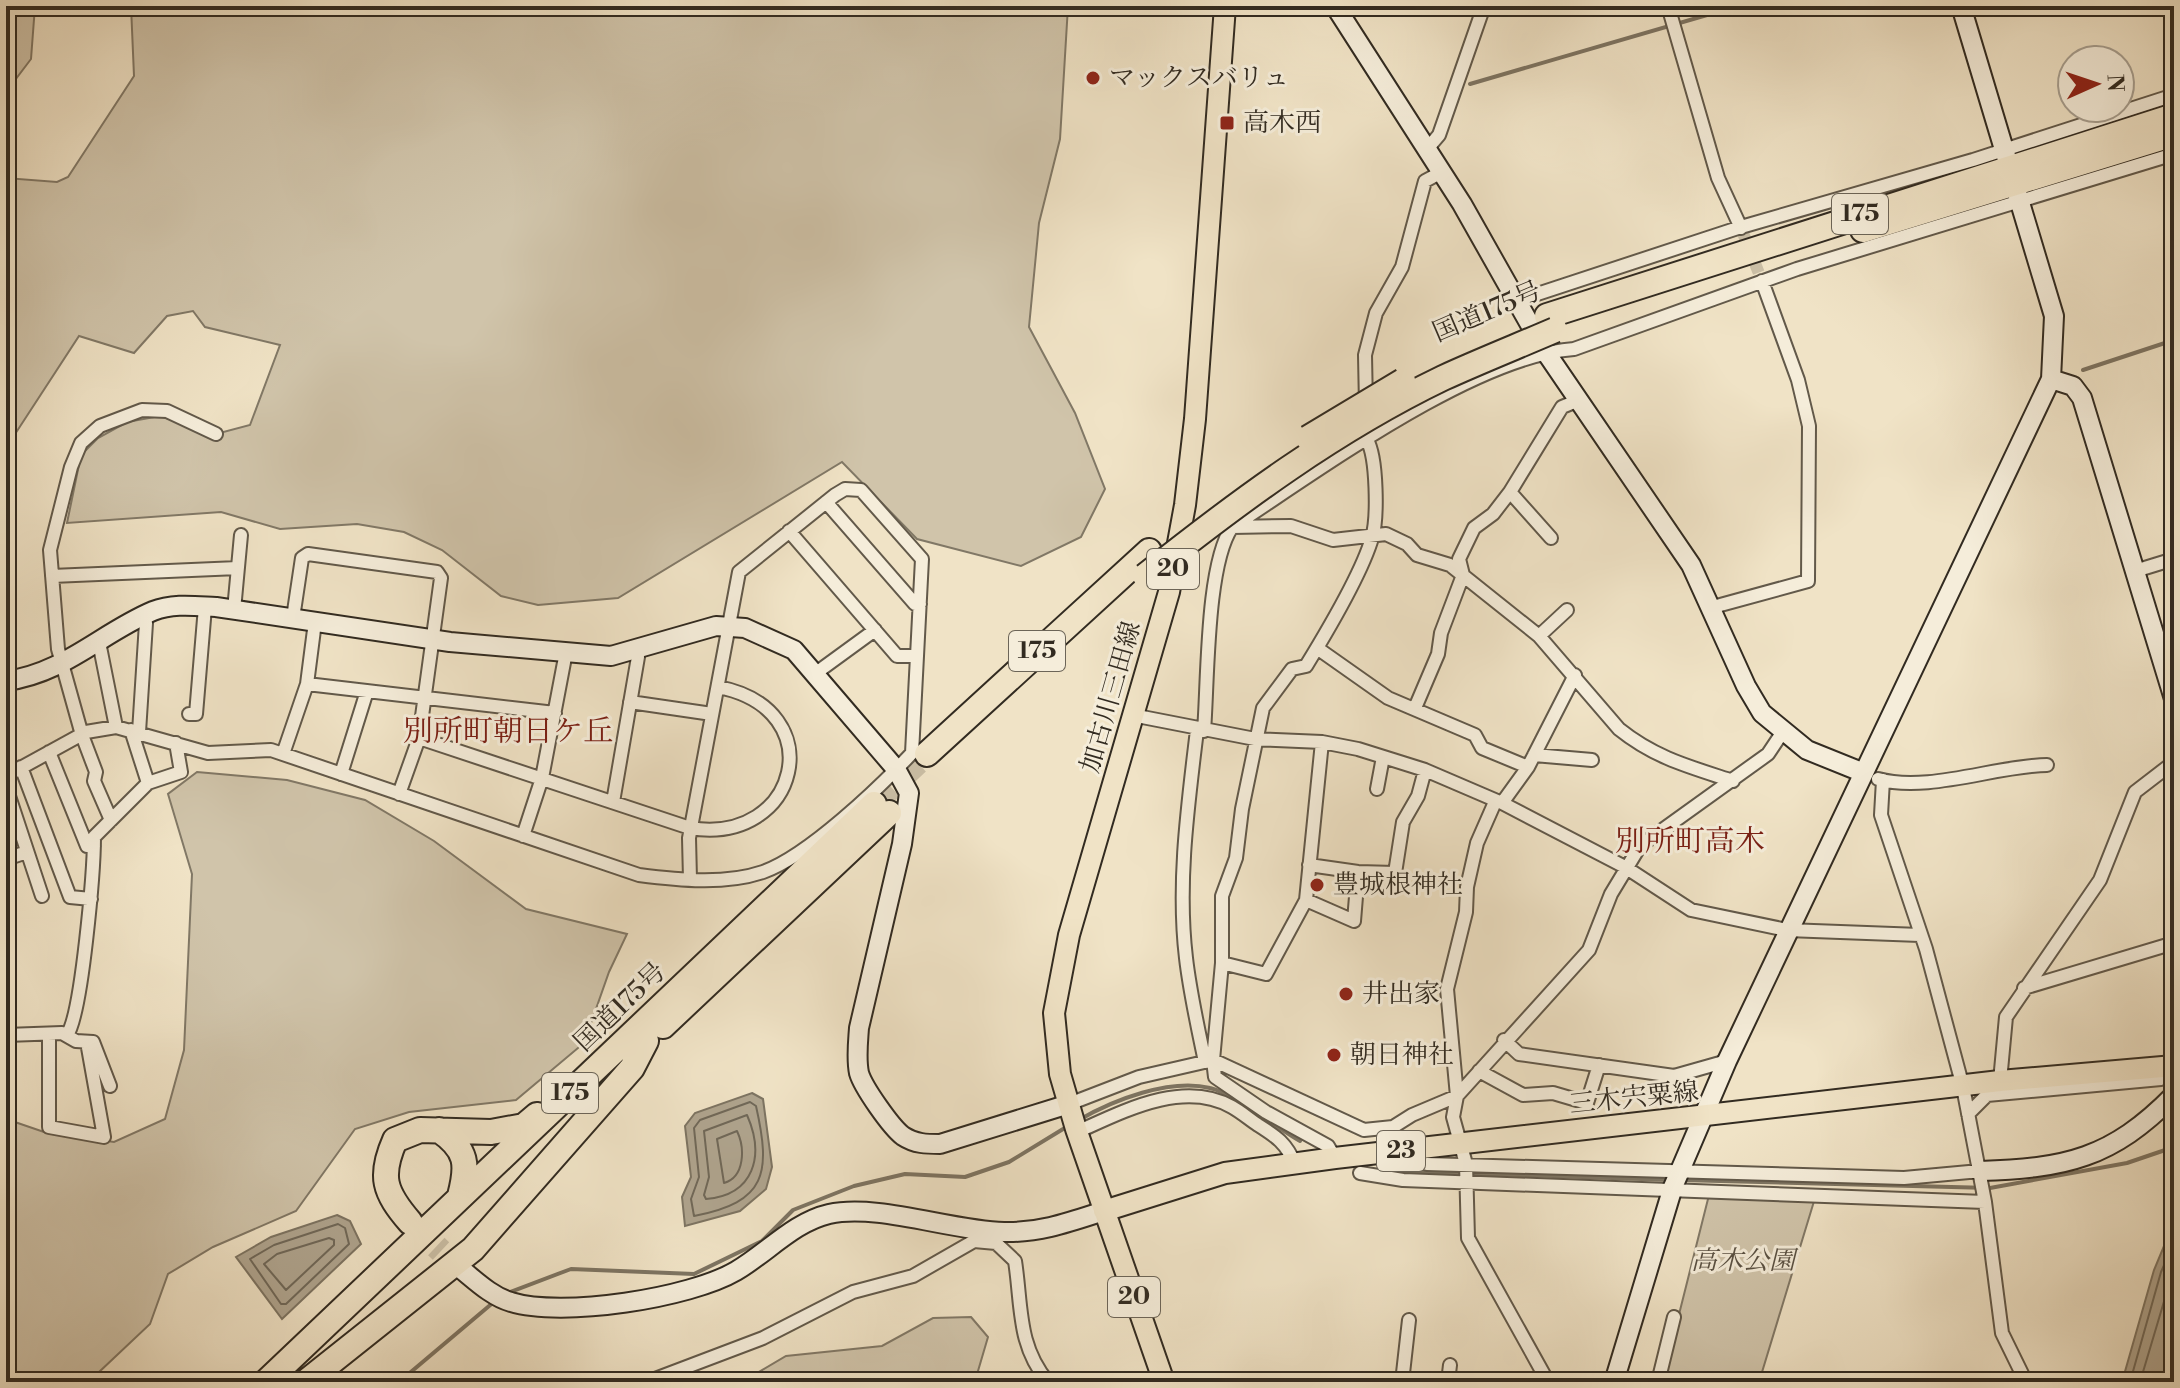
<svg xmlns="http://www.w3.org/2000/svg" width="2180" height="1388" viewBox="0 0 2180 1388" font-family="'Libre Bodoni','Noto Serif JP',serif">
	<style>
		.green { fill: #d0c4aa; stroke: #817866; stroke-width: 2 }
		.water { fill: #afa48e; stroke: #7d7462; stroke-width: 2 }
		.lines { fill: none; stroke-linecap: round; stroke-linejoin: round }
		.shore { stroke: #706858; stroke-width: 2 }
		.stream { stroke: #7d7462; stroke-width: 4 }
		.street-tunnel { stroke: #cabea5; stroke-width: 12; stroke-dasharray: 12 6; stroke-linecap: butt }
		.highway-tunnel { stroke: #cabea5; stroke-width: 24; stroke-dasharray: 24 12; stroke-linecap: butt }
		.street-casing { stroke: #62594a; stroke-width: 16 }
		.secondary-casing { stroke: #322b21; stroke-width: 22 }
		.primary-casing { stroke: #322b21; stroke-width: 24 }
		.highway-casing { stroke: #322b21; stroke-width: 28 }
		.street { stroke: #f5edda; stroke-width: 12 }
		.secondary { stroke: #f5edda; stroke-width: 18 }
		.primary { stroke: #f0e3c6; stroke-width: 20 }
		.highway { stroke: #f0e3c6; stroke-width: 24 }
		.highway-bridge-casing { stroke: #322b21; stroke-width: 28; stroke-linecap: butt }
		.highway-bridge { stroke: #f0e3c6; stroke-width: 24 }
		.poi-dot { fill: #8f2418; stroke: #f5edda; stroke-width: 3 }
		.labels { text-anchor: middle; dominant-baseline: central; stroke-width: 6; stroke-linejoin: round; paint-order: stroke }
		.shield { fill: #f5edda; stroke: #6c6558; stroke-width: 2 }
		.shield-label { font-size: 24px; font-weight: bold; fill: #322b21 }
		.poi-label { font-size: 26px; fill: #322b21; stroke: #f5edda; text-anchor: start }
		.street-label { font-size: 26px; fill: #322b21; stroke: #f5edda }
		.park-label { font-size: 26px; font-style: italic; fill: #5a5143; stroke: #f5edda }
		.quarter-label { font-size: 30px; fill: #7a1f14; stroke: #f5edda }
	</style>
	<rect width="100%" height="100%" fill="#f0e3c6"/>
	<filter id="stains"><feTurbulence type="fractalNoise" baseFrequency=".0025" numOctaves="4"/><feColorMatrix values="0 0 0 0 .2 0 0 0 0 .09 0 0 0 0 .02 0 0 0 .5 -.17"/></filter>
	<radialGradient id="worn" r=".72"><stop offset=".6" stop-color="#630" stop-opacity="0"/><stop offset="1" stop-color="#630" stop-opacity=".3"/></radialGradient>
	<path class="green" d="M 6,6 L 35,6 L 31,59 L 12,84 L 6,85 Z
		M 131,6 L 1068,6 L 1060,139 L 1039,223 L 1029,327 L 1075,413 L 1105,489 L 1081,537 L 1021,566 L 917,539 L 842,462 L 618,598 L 538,605 L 501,596 L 442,550 L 404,532 L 357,524 L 280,529 L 221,512 L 67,523 L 81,455 L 98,438 L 127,422 L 160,416 L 216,434 L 250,425 L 280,345 L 205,327 L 193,311 L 167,316 L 134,353 L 79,336 L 6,448 L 6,178 L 57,182 L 68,177 L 134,76 Z
		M 197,772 L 287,780 L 365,800 L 434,841 L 526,909 L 627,934 L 609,972 L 584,1043 L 516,1100 L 409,1112 L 355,1129 L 296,1211 L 213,1247 L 168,1274 L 150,1324 L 97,1374 L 98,1382 L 6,1382 L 6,1119 L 44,1132 L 114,1142 L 165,1119 L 184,1050 L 192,874 L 168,794 Z
		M 1709,1195 L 1815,1198 L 1759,1382 L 1662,1382 Z
		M 971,1317 L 988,1337 L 978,1371 L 989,1382 L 742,1382 L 786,1356 L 882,1346 L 933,1318 Z
		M 513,1375 L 519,1382 L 372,1382 L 373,1382 Z"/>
	<path class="water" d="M 752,1093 L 763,1099 L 772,1167 L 766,1189 L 740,1211 L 685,1226 L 682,1197 L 691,1177 L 685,1126 L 695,1113 Z
		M 337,1215 L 350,1221 L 361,1244 L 282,1319 L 236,1257 L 271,1237 Z
		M 2174,1222 L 2174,1382 L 2122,1382 L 2154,1270 Z"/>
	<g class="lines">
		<path class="shore" d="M 750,1102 L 756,1106 C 771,1173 767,1202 694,1216 L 691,1199 L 699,1177 L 694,1128 L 700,1120 Z
			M 747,1115 C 765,1156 754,1195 706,1199 L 704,1195 L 709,1177 L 704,1131 Z
			M 737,1131 C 745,1148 745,1177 724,1183 L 717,1139 Z
			M 338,1224 L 345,1228 L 349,1244 L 286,1304 L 281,1304 L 250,1259 L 274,1245 Z
			M 329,1238 L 334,1240 L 334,1245 L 286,1290 L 264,1264 L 277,1254 Z
			M 2130,1382 L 2161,1272 L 2174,1243
			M 2140,1382 L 2174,1268"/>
		<path class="stream" d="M 1470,84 L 1738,6
			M 2083,370 L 2174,340
			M 1079,1120 C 1113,1100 1170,1078 1210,1088 C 1233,1093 1277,1128 1300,1141
			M 1402,1171 L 1671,1180
			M 1680,1180 L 1990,1188 L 2127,1163 L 2174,1147
			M 505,1294 L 571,1269 L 694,1274 L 762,1241 L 793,1210 L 854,1186 L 905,1174 L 965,1177 L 1009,1162 L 1068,1126
			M 399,1382 L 495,1301"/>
		<path class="street-tunnel" d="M 1741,228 L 1762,281"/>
		<path class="highway-tunnel" d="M 874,804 L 927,754
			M 410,1222 L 441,1251"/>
		<defs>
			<path id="street" d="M 1668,6 L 1718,178 L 1741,228
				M 1427,149 L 1439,135 L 1484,6
				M 1519,300 L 1741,227 L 1973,160 L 2174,95
				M 1366,406 L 1365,355 L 1376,313 L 1402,267 L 1425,181 L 1440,173
				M 1510,492 L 1551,538
				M 826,502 L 915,604 L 920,604
				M 1232,527 L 1291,526 L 1333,540 L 1386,534 L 1407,544 L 1417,555 L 1450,565 L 1539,636 L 1619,729 C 1655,758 1690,767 1733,781
				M 789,531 L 897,656 L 917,656
				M 2135,571 L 2174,559
				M 52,576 L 238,568
				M 1713,607 L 1808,581 L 1809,426 L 1798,380 L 1762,281
				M 234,610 L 241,535
				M 293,618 L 302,558 L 308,554 L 437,572 L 441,578 L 419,738 L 399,794
				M 1539,636 L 1567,610
				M 99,642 L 116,727
				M 1317,648 L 1388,698 L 1475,735 L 1482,748 L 1528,767
				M 816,673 L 875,630
				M 307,684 L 555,713
				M 630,702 L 712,714
				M 1415,708 L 1438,654 L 1441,633 L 1463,575 L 1459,559 L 1474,528 L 1493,514 L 1510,492 L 1562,407 L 1579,400
				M 189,714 L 196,714 L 205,607
				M 1132,715 L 1255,739 L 1322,742 L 1358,749 L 1425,770 L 1502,803 L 1625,867 L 1691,910 L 1787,930 L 1920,935
				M 131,730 L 148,783
				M 1197,730 C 1188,805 1177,883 1186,958 C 1190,993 1198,1028 1205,1062
				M 1204,731 C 1208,682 1206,565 1232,527 C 1318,471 1474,356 1574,349 L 1797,269 L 2174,154
				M 139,732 L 146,623 L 142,618
				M 419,738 L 690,828 C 799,846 833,709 718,687
				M 1322,742 L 1306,900 L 1266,974 L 1222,963 L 1213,1060 L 1215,1077 L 1266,1112 L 1328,1146 L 1335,1158
				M 49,752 L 87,846 L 94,846
				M 283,754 L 307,684 L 315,622
				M 1534,755 L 1592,760
				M 21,767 L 70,897 L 91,899
				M 341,774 L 367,691
				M 6,776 L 86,732 L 116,727 L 208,753 L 271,750 L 639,875 C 678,880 725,885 763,872 C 808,856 879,788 912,753 L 922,559 L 861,490 L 845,489 L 835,495 L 739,572 L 689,838 L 690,879
				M 1878,779 C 1927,793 1995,766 2047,765
				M 1883,780 L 1881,815 L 1926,949 L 1963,1087 L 1985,1202 L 2002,1333 L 2026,1382
				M 6,787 L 42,896
				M 1377,789 L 1383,757
				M 613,802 L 638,657 L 636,648
				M 1495,802 L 1477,843 L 1467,887 L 1466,912 L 1447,989 L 1457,1096 L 1453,1117 L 1466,1164 L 1468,1238 L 1548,1382
				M 1502,803 L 1528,767 L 1575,675
				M 111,820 L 94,781 L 96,772 L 82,735 L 58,649 L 50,550 L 71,467 L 81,443 L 100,426 L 142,410 L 167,411 L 216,434
				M 523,836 L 542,778 L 566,652
				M 6,859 L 27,852
				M 1309,865 L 1358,872 L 1395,873 L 1403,822 L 1418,796 L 1425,770
				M 1306,900 L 1354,921 L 1358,872
				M 1222,963 L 1222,896 L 1236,858 L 1242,809 L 1263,708 L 1292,669 L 1306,666 C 1325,635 1362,572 1372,538 C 1378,518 1377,457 1367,440 L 1368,432
				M 2024,988 L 2174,943
				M 49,1034 L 49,1127 L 104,1137 L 87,1042
				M 6,1035 L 62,1033 L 76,1041 L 93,1042 L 110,1086
				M 67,1035 C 82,1014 94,869 94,837 L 148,783 L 181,772 L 176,743
				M 1504,1040 L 1519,1054 L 1674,1076 L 1727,1061
				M 1479,1071 L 1523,1095 L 1553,1093 L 1587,1103 L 1599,1065
				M 2000,1081 L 2006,1017 L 2100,880 L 2135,792 L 2174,762
				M 1069,1104 L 1139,1077 L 1213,1060 L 1364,1130 L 1393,1127 L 1412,1115 L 1457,1096 L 1589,950 L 1611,894 L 1640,846 L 1768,754 L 1782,733
				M 1968,1114 L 1987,1095 L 2161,1079 L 2164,1074
				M 1077,1132 C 1122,1112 1183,1079 1232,1107 C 1241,1112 1249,1119 1258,1125 C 1277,1137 1286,1143 1295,1164
				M 1427,1164 L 1904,1178 L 1980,1171
				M 1360,1173 L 1403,1180 L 1985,1202
				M 6,1292 L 6,1328
				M 647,1382 L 763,1338 L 853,1292 L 913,1276 L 974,1241 L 996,1243 L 1015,1261 C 1022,1306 1017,1345 1048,1382
				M 1402,1382 L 1409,1320
				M 1448,1382 L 1450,1365
				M 1658,1382 L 1674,1317"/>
			<path id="secondary" d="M 1335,6 L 1462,204 L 1545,351 L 1691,565 L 1746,686 L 1762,713 L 1807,750 L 1864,773
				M 2051,379 L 2073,386 L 2082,398 L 2174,699
				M 6,681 C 65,673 101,633 153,611 C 173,603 195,606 216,607 L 450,642 L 611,656 L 716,626 L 745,628 L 794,650 L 896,769 L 909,793 L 902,844 L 859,1028 C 858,1043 856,1058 859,1073 C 863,1087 891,1127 903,1136 C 915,1144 927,1144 940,1144 L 1069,1104
				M 1980,1171 C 2066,1168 2111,1159 2174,1095
				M 456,1265 C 473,1278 490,1296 511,1302 C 562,1318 690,1298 736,1271 C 767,1253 794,1222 829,1214 C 877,1203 952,1231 1004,1232 C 1040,1233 1070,1222 1104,1211
				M 1614,1382 L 1673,1187 L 1727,1061 L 2051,379 L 2054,316 L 1961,6"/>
			<path id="primary" d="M 1104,1211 L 1225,1173 L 1335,1158 L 2000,1081 L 2174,1066
				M 1164,1382 L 1076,1129 L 1060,1074 L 1054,1013 L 1069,935 L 1169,592 L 1185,505 L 1195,419 L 1225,6"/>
			<path id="highway" d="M 1863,230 L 2174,134
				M 1547,316 L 2174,116
				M 927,754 L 1149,551
				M 663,1026 L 889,813
				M 439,1130 C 468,1150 468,1165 460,1196
				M 410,1222 C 384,1192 379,1176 395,1140 L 420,1130 L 491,1132 L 524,1126 L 537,1115
				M 266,1382 L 874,804
				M 306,1382 L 473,1249 L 632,1068 L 646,1041"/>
		</defs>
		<use href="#street" class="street-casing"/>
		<use href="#secondary" class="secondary-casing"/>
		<use href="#primary" class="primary-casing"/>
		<use href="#highway" class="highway-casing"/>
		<use href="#street" class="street"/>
		<use href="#secondary" class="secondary"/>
		<use href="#primary" class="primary"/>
		<use href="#highway" class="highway"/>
		<defs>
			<path id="highway-bridge" d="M 1308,438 L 1403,381
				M 1145,576 C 1238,502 1335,430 1443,378 C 1480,361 1518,346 1555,330"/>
		</defs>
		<use href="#highway-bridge" class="highway-bridge-casing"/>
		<use href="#highway-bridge" class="highway-bridge"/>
	</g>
	<g class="poi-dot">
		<circle cx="1093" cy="78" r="8"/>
		<rect x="1219" y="115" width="16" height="16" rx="4"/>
		<circle cx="1317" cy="885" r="8"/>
		<circle cx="1346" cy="994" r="8"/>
		<circle cx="1334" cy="1055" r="8"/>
	</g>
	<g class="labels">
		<g class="shield">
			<rect x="1832" y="194" width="56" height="40" rx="6"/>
			<rect x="1147" y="549" width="52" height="40" rx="6"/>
			<rect x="1009" y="631" width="56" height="40" rx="6"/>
			<rect x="542" y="1073" width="56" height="40" rx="6"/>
			<rect x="1377" y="1131" width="48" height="40" rx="6"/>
			<rect x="1108" y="1277" width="52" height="40" rx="6"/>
		</g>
		<g class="shield-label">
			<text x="1860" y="214">175</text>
			<text x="1173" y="569">20</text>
			<text x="1037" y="651">175</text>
			<text x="570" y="1093">175</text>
			<text x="1401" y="1151">23</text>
			<text x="1134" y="1297">20</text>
		</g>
		<g class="poi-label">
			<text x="1109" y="78">マックスバリュ</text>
			<text x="1243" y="123">高木西</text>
			<text x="1333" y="885">豊城根神社</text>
			<text x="1362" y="994">井出家</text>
			<text x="1350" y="1055">朝日神社</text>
		</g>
		<g class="street-label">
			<text transform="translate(1487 312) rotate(-23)">国道175号</text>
			<text transform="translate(1111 697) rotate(-74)">加古川三田線</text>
			<text transform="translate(620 1007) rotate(-44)">国道175号</text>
			<text transform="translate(1634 1098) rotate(-6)">三木宍粟線</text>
		</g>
		<g class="park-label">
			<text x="1743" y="1261">高木公園</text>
		</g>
		<g class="quarter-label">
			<text x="508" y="732">別所町朝日ケ丘</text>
			<text x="1690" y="842">別所町高木</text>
		</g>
	</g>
	<rect width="2180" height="1388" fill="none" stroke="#f0e3c6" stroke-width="32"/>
	<rect x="8" y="8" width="2164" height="1372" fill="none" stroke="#322b21" stroke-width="4"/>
	<rect x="16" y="16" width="2148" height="1356" fill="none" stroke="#322b21" stroke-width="2"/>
	<g transform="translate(2096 84) rotate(87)"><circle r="38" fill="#f5edda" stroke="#a79f90" stroke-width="2"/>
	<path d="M0-6L14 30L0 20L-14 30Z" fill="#8f2418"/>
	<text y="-12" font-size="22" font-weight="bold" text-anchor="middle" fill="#322b21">N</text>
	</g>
	<rect width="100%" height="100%" filter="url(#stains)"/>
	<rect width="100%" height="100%" fill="url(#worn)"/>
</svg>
